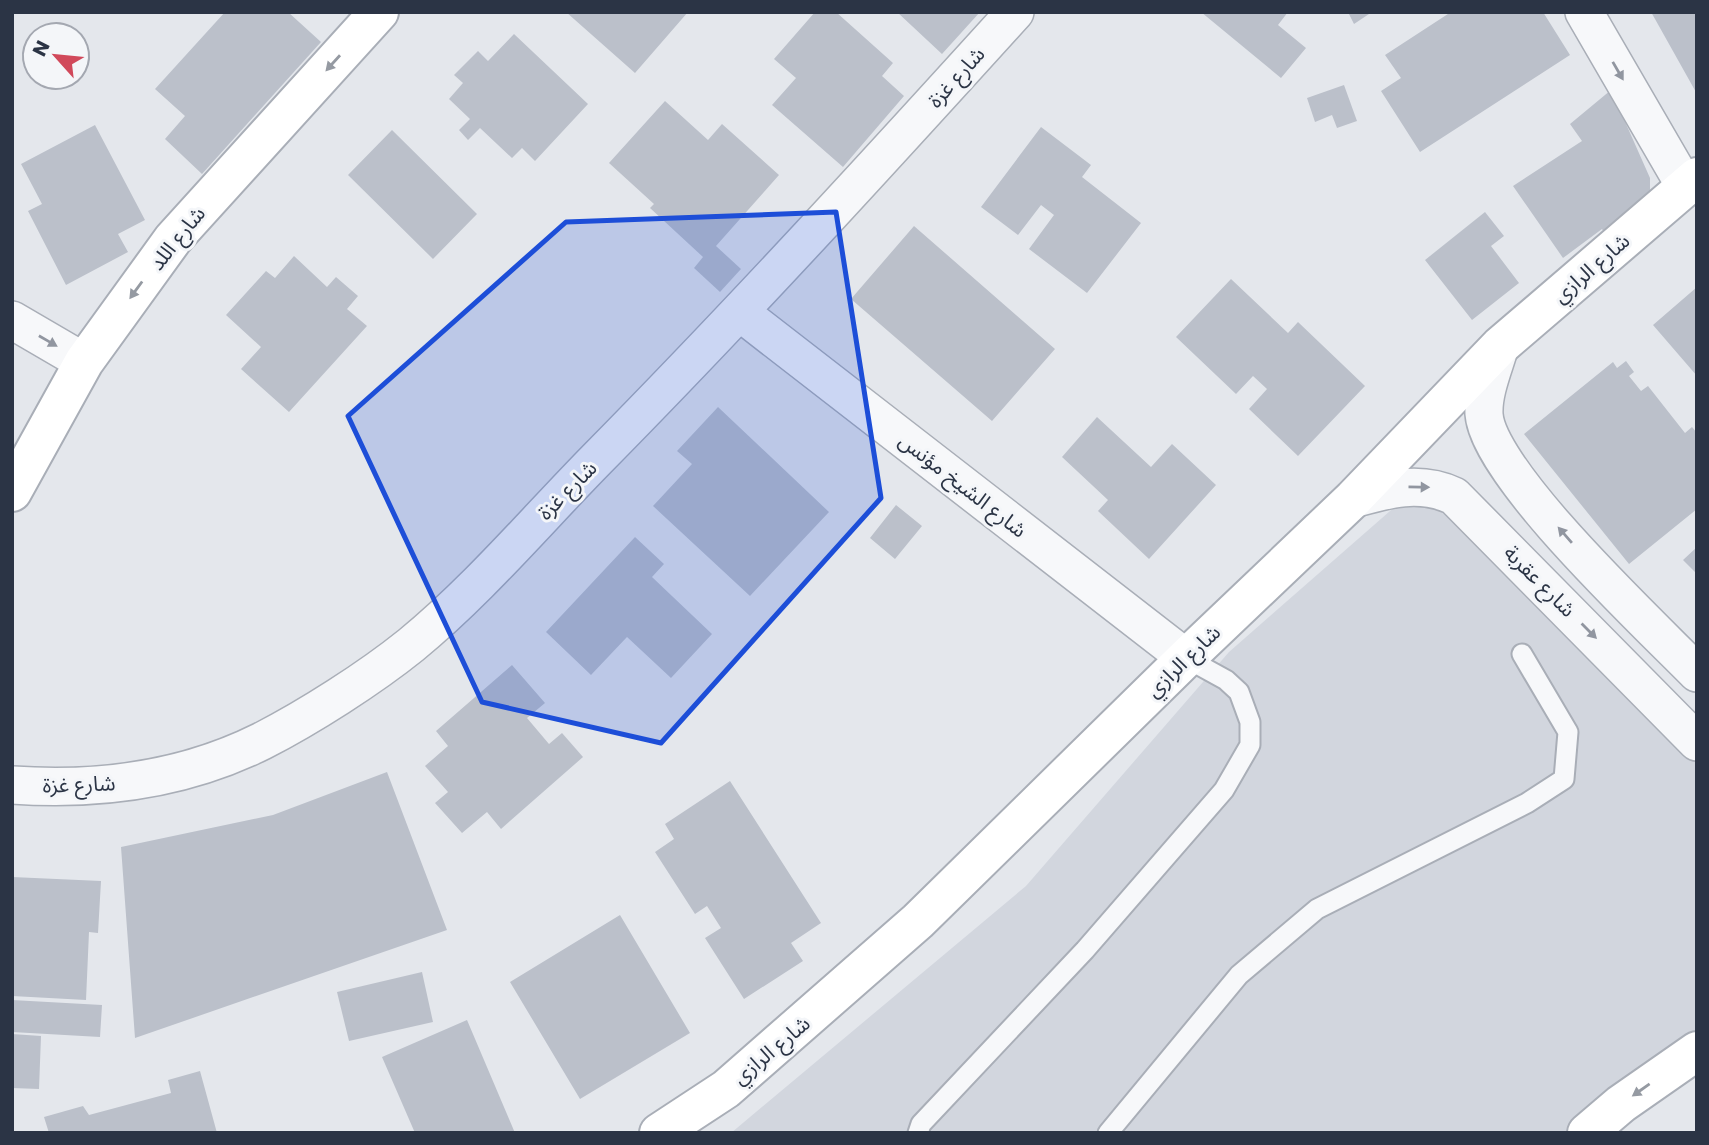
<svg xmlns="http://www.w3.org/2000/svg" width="1709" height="1145" viewBox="0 0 1709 1145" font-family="Poppins,'Noto Sans Arabic',sans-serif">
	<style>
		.built { fill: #d2d6de }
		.building { fill: #bbc0ca }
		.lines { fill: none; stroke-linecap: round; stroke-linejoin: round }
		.lane-casing { stroke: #a9aeb7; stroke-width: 23 }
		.street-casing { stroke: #a9aeb7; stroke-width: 40 }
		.secondary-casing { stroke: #a9aeb7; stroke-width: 42 }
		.lane { stroke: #f7f8fa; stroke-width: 19 }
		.street { stroke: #f7f8fa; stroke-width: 37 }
		.secondary { stroke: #fff; stroke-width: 38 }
		.oneway { fill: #959aa2 }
		.oneway2 { fill: #9196a0 }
		.marked { fill: #1d4ed8; fill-opacity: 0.2; stroke: #1d4ed8; stroke-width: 5; stroke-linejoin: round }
		.labels { text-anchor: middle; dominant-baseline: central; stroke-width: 6; stroke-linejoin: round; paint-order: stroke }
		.street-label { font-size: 21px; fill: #2b3445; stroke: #f4f6f9 }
	</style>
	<rect width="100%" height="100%" fill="#e4e7ec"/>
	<path class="built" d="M 1422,483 L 1697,732 L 1697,1049 L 1596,1133 L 731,1133 L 1026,886 L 1229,652 Z"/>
	<path class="building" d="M 225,12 L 288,12 L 321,42 L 202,174 L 165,139 L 185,116 L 155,89 Z
		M 566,12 L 688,12 L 635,73 Z
		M 815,12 L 836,12 L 893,63 L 882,76 L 904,96 L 843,167 L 772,105 L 796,78 L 774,59 Z
		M 897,12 L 980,12 L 942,54 Z
		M 1201,12 L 1288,12 L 1278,25 L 1306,48 L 1281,78 Z
		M 1348,12 L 1372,12 L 1354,24 Z
		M 1451,12 L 1543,12 L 1570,55 L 1420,152 L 1381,91 L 1401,78 L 1385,55 Z
		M 1651,12 L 1697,12 L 1697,94 L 1655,19 Z
		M 514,34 L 588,104 L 535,161 L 522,148 L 512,158 L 480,128 L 468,140 L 459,130 L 470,119 L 449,99 L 463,83 L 454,75 L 478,51 L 488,61 Z
		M 1344,85 L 1357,121 L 1337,128 L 1332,115 L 1315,122 L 1307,98 Z
		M 1611,90 L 1650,178 L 1650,204 L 1611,243 L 1602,229 L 1563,258 L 1513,186 L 1582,141 L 1570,124 Z
		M 665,101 L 708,140 L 722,124 L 779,175 L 716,246 L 741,269 L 720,292 L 694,268 L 703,257 L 650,208 L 654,204 L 609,163 Z
		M 95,125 L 145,220 L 118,234 L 128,252 L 66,285 L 28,211 L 42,204 L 21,164 Z
		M 1041,127 L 1091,165 L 1082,177 L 1141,223 L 1087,293 L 1029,249 L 1054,215 L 1041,205 L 1018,235 L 981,207 Z
		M 392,130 L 477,214 L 433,259 L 348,175 Z
		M 1485,212 L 1504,236 L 1491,246 L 1519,283 L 1472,320 L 1425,260 Z
		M 914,226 L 1055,349 L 992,421 L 851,299 Z
		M 294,256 L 327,287 L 336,277 L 358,296 L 347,309 L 367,326 L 289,412 L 241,369 L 261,347 L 226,315 L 266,271 L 275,278 Z
		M 1231,279 L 1288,333 L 1298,322 L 1365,386 L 1298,456 L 1249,409 L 1267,389 L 1253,376 L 1236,394 L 1176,337 Z
		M 1697,287 L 1697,376 L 1653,325 Z
		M 1626,361 L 1634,372 L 1629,376 L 1641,391 L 1648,386 L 1685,433 L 1692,427 L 1697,433 L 1697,509 L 1629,564 L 1524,434 L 1613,362 L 1617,368 Z
		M 718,407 L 829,512 L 750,596 L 653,506 L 692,464 L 677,451 Z
		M 1097,417 L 1151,467 L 1172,444 L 1216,485 L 1149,559 L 1098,511 L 1108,500 L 1062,457 Z
		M 896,505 L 922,526 L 895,559 L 870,538 Z
		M 635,537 L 664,564 L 652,577 L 712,634 L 671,678 L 627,637 L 591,675 L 546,632 Z
		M 1697,547 L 1697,574 L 1683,560 Z
		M 512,665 L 545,703 L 527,718 L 549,744 L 562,733 L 583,757 L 501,829 L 487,812 L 462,833 L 435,803 L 448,792 L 425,766 L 448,746 L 436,731 Z
		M 387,772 L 447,930 L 135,1038 L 121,847 L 273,815 Z
		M 730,781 L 821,923 L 791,943 L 803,961 L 744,999 L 705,938 L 721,928 L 707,906 L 695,914 L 655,852 L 674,839 L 665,824 Z
		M 12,877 L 101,881 L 98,933 L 89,932 L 86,1000 L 12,996 Z
		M 620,915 L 690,1033 L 580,1099 L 510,982 Z
		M 422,972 L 433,1022 L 349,1041 L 337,992 Z
		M 12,1000 L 102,1005 L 100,1037 L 12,1032 Z
		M 467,1020 L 515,1133 L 415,1133 L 382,1057 Z
		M 12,1034 L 41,1036 L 39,1089 L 12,1088 Z
		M 200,1071 L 217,1133 L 49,1133 L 44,1117 L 83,1106 L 89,1115 L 171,1093 L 168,1080 Z"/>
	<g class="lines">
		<defs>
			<path id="lane" d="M 918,1133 L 921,1124 L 1085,950 L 1224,790 L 1250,745 L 1250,722 L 1239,692 L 1226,680 L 1186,658
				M 1108,1133 L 1239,975 L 1317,909 L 1527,803 L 1564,779 L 1568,732 L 1522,654"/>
			<path id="street" d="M 1584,12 L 1685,186
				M 741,313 L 1186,658
				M 12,320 L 84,362
				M 1500,346 C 1494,367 1483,392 1484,414 C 1488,474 1650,625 1697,673
				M 1353,499 C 1388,489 1420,480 1454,496 L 1697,742
				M 12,785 C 98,791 184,780 262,741 C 309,717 370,678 411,645 C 477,591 537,520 597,459 C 741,313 878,163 1015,12"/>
			<path id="secondary" d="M 12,492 L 84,362 L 173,239 L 379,12
				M 659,1133 L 726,1089 L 918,921 L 1186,658 L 1353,499 L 1500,346 L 1697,177
				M 1587,1133 L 1621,1104 L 1697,1051"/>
		</defs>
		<use href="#lane" class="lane-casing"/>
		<use href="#street" class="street-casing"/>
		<use href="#secondary" class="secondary-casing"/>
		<use href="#lane" class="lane"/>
		<use href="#street" class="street"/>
		<use href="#secondary" class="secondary"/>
	</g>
	<defs><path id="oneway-solid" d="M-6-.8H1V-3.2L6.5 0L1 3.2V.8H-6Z" transform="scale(1.75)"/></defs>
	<g class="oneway">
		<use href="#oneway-solid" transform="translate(333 63) rotate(132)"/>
		<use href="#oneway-solid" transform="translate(136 290) rotate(126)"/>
		<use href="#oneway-solid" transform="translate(1641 1090) rotate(145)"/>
	</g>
	<g class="oneway2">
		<use href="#oneway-solid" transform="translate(1618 71) rotate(60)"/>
		<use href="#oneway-solid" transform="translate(48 341) rotate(30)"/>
		<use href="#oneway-solid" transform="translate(1419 487) rotate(1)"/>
		<use href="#oneway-solid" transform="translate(1565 535) rotate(-131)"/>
		<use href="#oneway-solid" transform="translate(1589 631) rotate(45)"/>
	</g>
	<path class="marked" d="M 836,212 L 881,498 L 661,743 L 482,702 L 348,416 L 566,222 Z"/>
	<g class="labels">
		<g class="street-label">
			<text transform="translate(956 77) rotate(-48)">شارع غزة</text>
			<text transform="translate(177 238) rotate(-51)">شارع اللد</text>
			<text transform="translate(1591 268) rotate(-41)">شارع الرازي</text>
			<text transform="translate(963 485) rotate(38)">شارع الشيخ مؤنس</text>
			<text transform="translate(567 490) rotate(-45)">شارع غزة</text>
			<text transform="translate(1540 581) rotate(45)">شارع عقربة</text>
			<text transform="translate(1183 661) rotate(-44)">شارع الرازي</text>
			<text transform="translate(79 784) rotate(-2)">شارع غزة</text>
			<text transform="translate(771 1050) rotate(-40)">شارع الرازي</text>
		</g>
	</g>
	<rect width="1709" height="1145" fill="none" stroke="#2b3445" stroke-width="28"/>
	<g transform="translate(56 56) rotate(297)"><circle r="33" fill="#f4f6f9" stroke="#a4a8b1" stroke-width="2"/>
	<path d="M0-5L12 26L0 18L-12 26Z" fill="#d1495b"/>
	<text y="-10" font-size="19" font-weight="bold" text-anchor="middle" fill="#2b3445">N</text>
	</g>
</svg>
